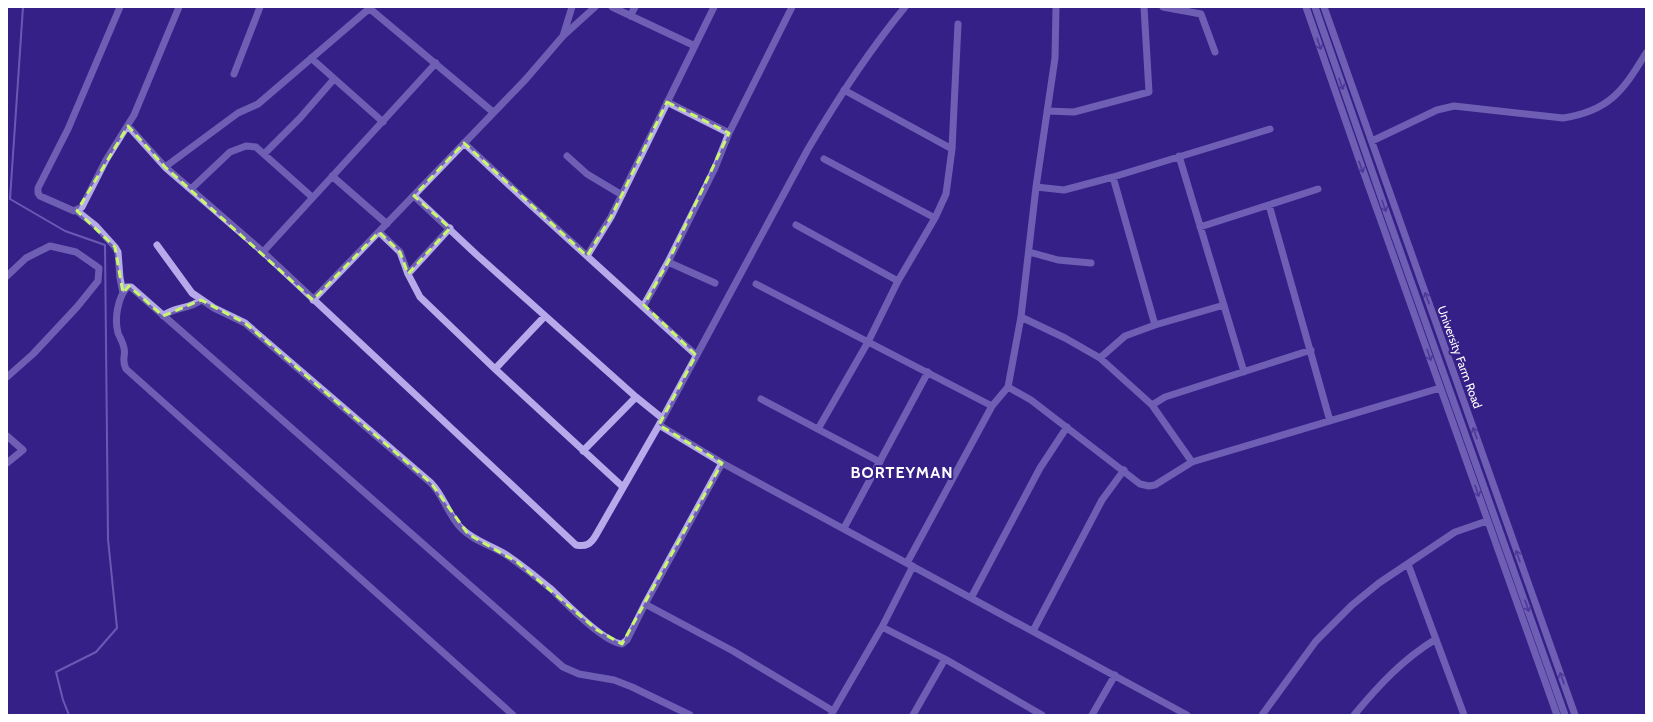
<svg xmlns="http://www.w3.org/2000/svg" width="1653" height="722" viewBox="0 0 1653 722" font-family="Cabin,sans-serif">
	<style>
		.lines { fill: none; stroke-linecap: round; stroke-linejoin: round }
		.stream { stroke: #ab9eeb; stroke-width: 2 }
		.minor { stroke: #b6aaea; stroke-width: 7 }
		.oneway { stroke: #6857af }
		.marked { fill: none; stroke: #c7f76b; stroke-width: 3; stroke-dasharray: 8 5; stroke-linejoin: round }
		.labels { text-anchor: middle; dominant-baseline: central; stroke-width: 4; stroke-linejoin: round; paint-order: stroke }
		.street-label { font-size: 12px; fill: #fff; stroke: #342087 }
		.district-label { font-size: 16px; font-weight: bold; letter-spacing: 1px; fill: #fff; stroke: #342087 }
	</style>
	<rect width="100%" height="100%" fill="#342087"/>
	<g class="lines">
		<path class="stream" d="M 23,7 L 10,199 L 65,231 L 105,245 L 108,539 L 117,628 L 96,652 L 56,672 L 63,700 L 69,715"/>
		<path class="minor" d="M 120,7 L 68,129 L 38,188 L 38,193 L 40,196 L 74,211 L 82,207 L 106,160 L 134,115 L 179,7
			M 612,7 L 695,46
			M 1163,7 L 1201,14 L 1215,52
			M 1306,7 L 1360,162 L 1557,715
			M 1315,7 L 1387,214 L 1565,715
			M 1324,7 L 1575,715
			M 369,8 L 493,112
			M 630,16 L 635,7
			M 563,36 L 572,7
			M 311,58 L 383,122
			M 234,74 L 260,7
			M 844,90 L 952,149
			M 667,102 L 729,133
			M 1047,111 L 1074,112 L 1149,92 L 1144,7
			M 128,126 L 165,167 L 263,252 L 576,545 C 586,547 591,544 596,535 L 659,425 L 808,149 C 838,98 868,52 905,7
			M 1372,141 L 1437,110 L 1454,106 L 1563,118 C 1609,111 1623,91 1646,53
			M 464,143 L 523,198 L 696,355
			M 264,154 L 300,118 L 334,79
			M 567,156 L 587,174 L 622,195
			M 1179,156 L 1244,372
			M 824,159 L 935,218
			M 165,167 L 238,113 L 258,104 L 371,7
			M 332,176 L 387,224
			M 1113,177 L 1155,325
			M 1036,187 L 1064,190 L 1113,177 L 1270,129
			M 191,189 L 230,152 L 246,146 L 256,147 L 312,197
			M 414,196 L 478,256 L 636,397 L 662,418
			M 1269,205 L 1330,421
			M 77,211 L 96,226 L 115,247 L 118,252 L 120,278 L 123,293
			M 796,225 L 898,281
			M 1200,227 L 1318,189
			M 379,232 L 400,252 L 408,274 L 420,297 L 495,369 L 623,487
			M 157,245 L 192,293 L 214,308 L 245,323 L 431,483 C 444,496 448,515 461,528 C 474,541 490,545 505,554 C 522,565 536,577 551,589 C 566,603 603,642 622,644 L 627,640 L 645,604 L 722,463
			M 263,252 L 436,63
			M 1029,252 L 1058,260 L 1091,263
			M 587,256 L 611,217 L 714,7
			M 668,262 L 715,283
			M 408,274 L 450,228
			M 7,276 L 26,258 L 50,246 L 76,252 L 99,268 L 98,281 L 77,307 L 33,354 L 7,377
			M 756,284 L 992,406
			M 313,300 L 526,79 L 563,36 L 595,7
			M 644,305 L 668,262 L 715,168 L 729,133 L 792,7
			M 163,316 C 174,306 189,310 201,300
			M 1021,317 L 1065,338 L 1100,358 L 1152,405 L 1192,462
			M 1100,358 L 1125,336 L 1155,325 L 1224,305
			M 495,369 L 545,316
			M 1008,387 L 1031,400 L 1140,484 L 1149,486 L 1155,485 L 1192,462 L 1440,388
			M 761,399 L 880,462
			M 1152,405 L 1165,397 L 1311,350
			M 659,425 L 722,463 L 1187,715
			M 818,429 L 868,342 L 898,281 L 935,218 L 946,194 L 952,149 L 958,24
			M 7,436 L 23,450 L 7,463
			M 583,451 L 636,397
			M 844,528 L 928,372
			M 907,563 L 992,406 L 1008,387 L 1021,317 L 1036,187 L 1055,58 L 1056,7
			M 1408,564 L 1464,715
			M 971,598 L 1040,468 L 1067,427
			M 645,604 L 733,651 L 833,711
			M 882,627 L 945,659 L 1042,715
			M 1033,631 L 1102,500 L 1124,470
			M 513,715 L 126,369 C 121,359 126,357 124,348 C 123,342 120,338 118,333 C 114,318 118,298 127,287 L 131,287 L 563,667 L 579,674 L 614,680 L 632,687 L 690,715
			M 831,715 L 882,627 L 913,566
			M 913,715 L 945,659
			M 1092,715 L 1115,675
			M 1262,715 L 1316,641 L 1352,605 L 1379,583 L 1455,532 L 1487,521
			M 1354,715 C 1379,685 1403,659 1436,639"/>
	</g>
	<defs><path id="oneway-shaft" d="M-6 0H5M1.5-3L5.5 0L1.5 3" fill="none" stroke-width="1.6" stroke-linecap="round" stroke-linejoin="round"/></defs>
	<g class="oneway">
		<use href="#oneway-shaft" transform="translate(1319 44) rotate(71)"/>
		<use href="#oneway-shaft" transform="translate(1341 84) rotate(71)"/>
		<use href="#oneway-shaft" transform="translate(1361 167) rotate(70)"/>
		<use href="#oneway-shaft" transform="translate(1384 206) rotate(71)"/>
		<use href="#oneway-shaft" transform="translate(1427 298) rotate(-110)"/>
		<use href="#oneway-shaft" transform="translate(1429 355) rotate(71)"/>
		<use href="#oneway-shaft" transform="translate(1475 433) rotate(-109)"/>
		<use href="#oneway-shaft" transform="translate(1477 491) rotate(71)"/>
		<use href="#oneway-shaft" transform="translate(1518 556) rotate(-109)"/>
		<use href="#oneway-shaft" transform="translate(1527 606) rotate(70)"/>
		<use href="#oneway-shaft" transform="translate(1562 678) rotate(-110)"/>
	</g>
	<path d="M0 0H1653V722H0ZM 667,102 L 729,133 L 668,262 L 644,305 L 696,355 L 659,425 L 722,463 L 622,644 L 597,630 L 517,562 L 468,534 L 431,483 L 245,323 L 201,300 L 163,316 L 129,286 L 123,293 L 115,247 L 77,211 L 128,126 L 165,167 L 313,300 L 379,232 L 400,252 L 408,274 L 450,228 L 414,196 L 464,143 L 587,256 L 611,217 Z" fill="#342087" fill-opacity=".55" fill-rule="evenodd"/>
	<path class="marked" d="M 667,102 L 729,133 L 668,262 L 644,305 L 696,355 L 659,425 L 722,463 L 622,644 L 597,630 L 517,562 L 468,534 L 431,483 L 245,323 L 201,300 L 163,316 L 129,286 L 123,293 L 115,247 L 77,211 L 128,126 L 165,167 L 313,300 L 379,232 L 400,252 L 408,274 L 450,228 L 414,196 L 464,143 L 587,256 L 611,217 Z"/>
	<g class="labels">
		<g class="street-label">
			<text transform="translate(1460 357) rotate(70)">University Farm Road</text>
		</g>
		<g class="district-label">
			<text x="902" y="472">BORTEYMAN</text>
		</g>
	</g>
	<rect width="1653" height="722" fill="none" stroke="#ffffff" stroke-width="16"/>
</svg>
